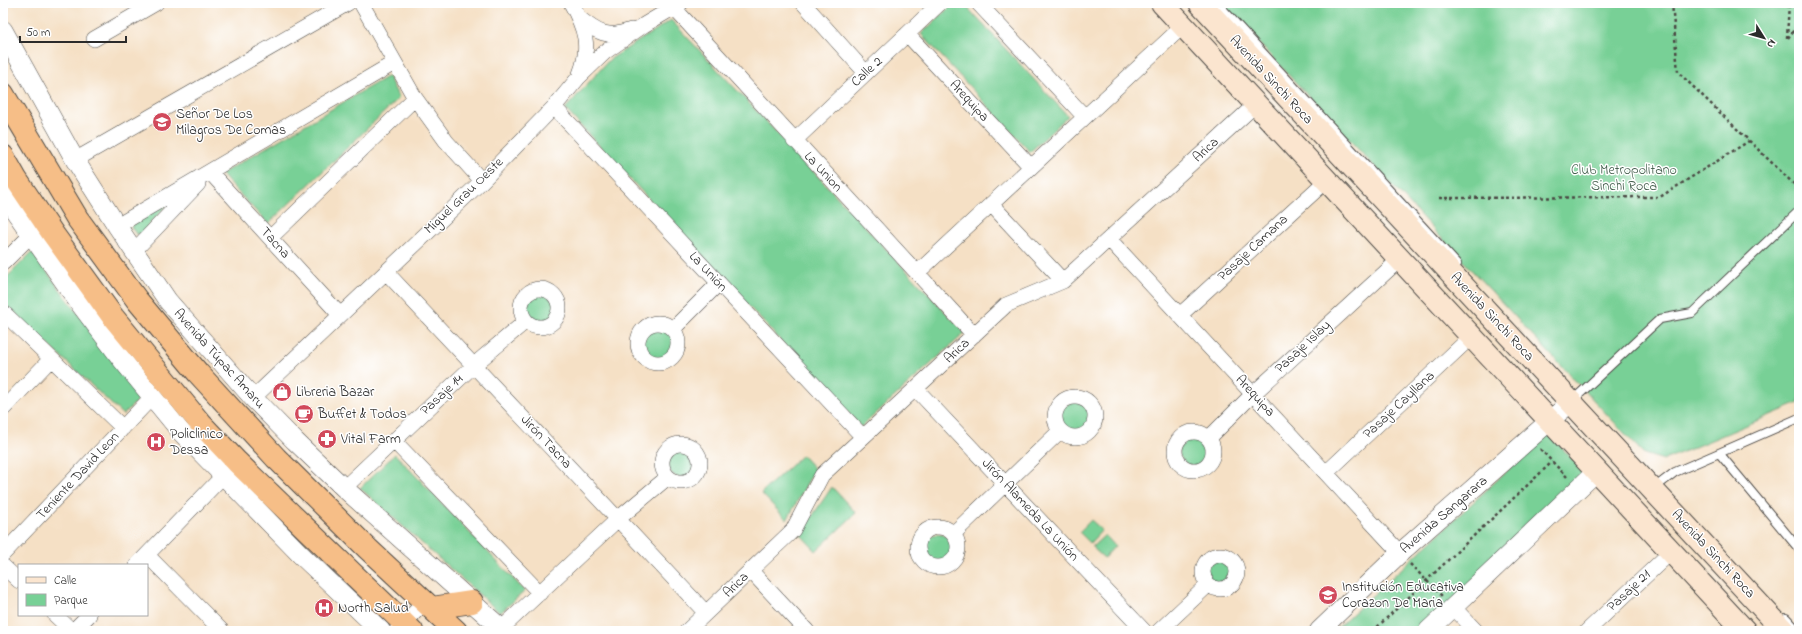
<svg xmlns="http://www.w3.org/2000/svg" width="1802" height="634" viewBox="0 0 1802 634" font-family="'Indie Flower',sans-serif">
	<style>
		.green { fill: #78d096; stroke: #527e60 }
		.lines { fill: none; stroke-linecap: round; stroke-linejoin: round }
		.service-casing { stroke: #494642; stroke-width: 10 }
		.minor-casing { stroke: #494642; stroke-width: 16 }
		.tertiary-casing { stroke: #494642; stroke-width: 20 }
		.secondary-casing { stroke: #494642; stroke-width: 24 }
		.trunk-casing { stroke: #494642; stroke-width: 24 }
		.path { stroke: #494642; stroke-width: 2.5; stroke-dasharray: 3 3; stroke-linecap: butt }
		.service { stroke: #fff; stroke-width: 8 }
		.minor { stroke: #fff; stroke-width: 15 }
		.tertiary { stroke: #fff; stroke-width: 19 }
		.secondary { stroke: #fbe5cf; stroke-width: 22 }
		.trunk { stroke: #f6be87; stroke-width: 22 }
		.labels { text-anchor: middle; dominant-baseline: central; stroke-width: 3; stroke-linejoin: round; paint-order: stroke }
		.street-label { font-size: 14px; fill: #2b2b2b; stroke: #fff }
		.poi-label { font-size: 14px; fill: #2b2b2b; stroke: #fff; text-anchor: start }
		.park-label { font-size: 14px; fill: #425d4b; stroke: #fff }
	</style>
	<rect width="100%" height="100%" fill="#fff"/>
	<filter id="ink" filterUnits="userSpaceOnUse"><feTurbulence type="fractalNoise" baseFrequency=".025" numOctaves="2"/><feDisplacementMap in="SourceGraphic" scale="8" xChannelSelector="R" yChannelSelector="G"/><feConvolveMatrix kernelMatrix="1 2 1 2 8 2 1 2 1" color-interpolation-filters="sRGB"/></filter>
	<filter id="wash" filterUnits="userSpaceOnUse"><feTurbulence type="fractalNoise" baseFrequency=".012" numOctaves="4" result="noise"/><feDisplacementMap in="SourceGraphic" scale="16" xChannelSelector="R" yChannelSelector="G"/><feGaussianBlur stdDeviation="0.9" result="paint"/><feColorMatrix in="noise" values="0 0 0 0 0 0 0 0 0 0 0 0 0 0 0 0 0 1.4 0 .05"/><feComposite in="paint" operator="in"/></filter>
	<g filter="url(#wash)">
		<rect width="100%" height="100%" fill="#f5e0c5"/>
		<path class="green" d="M 954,3 L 963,3 L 1068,116 L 1030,152 L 921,34 Z
			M 1221,3 L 1799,3 L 1799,403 L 1664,460 L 1644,454 Z
			M 671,20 L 965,333 L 861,427 L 565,109 L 609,60 Z
			M 388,76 L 399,98 L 268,224 L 221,174 Z
			M 170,202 L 141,234 L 136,234 L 131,227 L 133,224 Z
			M 32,252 L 141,397 L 123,415 L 3,302 L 3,281 Z
			M524 308a16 16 0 1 1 32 0a16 16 0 1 1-32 0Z
			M640 342a17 17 0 1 1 34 0a17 17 0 1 1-34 0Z
			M1060 417a15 15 0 1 1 30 0a15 15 0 1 1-30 0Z
			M 1548,433 L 1588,476 L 1420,631 L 1334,631 Z
			M1179 451a15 15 0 1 1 30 0a15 15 0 1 1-30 0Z
			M668 464a14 14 0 1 1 28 0a14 14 0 1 1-28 0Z
			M 395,454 L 525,591 L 500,613 L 360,488 Z
			M 802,455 L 815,469 L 787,520 L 761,493 Z
			M 832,487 L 856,513 L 816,551 L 800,534 Z
			M 1091,520 L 1102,530 L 1090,543 L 1079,532 Z
			M924 548a14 14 0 1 1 28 0a14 14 0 1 1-28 0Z
			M 1105,535 L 1115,546 L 1104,558 L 1092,547 Z
			M1206 572a14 14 0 1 1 28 0a14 14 0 1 1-28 0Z"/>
	</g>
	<g filter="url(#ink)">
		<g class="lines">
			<defs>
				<path id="service" d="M 1217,3 L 1457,264
					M 1572,401 L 1660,319 L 1692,313 L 1799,211
					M 1799,418 L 1719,453 L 1799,549
					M 1653,489 L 1675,472 L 1719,453
					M 1786,618 L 1798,631"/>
				<path id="minor" d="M 361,3 L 415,98 L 446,141 L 482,181
					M 571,3 C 585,29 591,46 580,74
					M 803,3 L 866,73
					M 978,3 L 1085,117
					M 674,8 L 974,335
					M 579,18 C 598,33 607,39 631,30
					M 907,34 L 1031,167
					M 94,39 L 156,3
					M 554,107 L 863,437
					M 794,141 L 940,3
					M 75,160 L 348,3
					M 210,172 L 340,315
					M 991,204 L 1063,281
					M 117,226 L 394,63
					M 270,238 L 415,98
					M 1109,239 L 1400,553
					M 134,251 L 198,184
					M 3,263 L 31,235
					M 386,272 L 706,613
					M 917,273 L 1183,26
					M521 308a19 19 0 1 1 38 0a19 19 0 1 1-38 0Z
					M 3,312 L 123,428
					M 1180,315 L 1327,180
					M638 343a20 20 0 1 1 40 0a20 20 0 1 1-40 0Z
					M 673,329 L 719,283
					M 916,389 L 1144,631
					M1055 417a20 20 0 1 1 40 0a20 20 0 1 1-40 0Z
					M 253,398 L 482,181 L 554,107 L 579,77 L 605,52 L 644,25 L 681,3
					M 3,409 L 51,359
					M1175 451a19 19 0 1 1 38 0a19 19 0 1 1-38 0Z
					M 1209,438 L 1253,394 L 1400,259
					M 394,441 L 540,593
					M662 463a19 19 0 1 1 38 0a19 19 0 1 1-38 0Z
					M 1326,473 L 1472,336
					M 344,488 L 474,365 L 526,321
					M918 547a20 20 0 1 1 40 0a20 20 0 1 1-40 0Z
					M 953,534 L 1060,431
					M 3,554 L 152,397
					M 147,555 L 222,631
					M1203 572a17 17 0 1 1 34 0a17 17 0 1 1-34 0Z
					M 137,565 L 223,476
					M 3,566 L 19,581
					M 751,571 L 807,631
					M 1453,607 L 1476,631
					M 55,615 L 72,631
					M 501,629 L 618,519 L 668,477
					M 397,630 L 425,602
					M 73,631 L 89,615
					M 687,631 L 793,530 L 822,475 L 1006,305 L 1063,281 L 1256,104
					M 1159,631 L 1208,585
					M 1587,631 L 1671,552"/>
				<path id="tertiary" d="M 3,30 L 75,160 L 117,226 L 168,301 L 253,398 L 295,441 L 344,488 L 504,631
					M 3,194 L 77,300 L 123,361 L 181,432 L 301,555 L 381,631
					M 1319,631 L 1400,553 L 1571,402
					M 1428,631 L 1597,471"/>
				<path id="secondary" d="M 1162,3 L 1745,631
					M 1200,3 L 1784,631"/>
				<path id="trunk" d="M 3,94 L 77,218 L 137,300 L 198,373 L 276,458 L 367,548 L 456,631
					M 3,156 L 16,179 L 53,234 L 113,317 L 201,424 L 237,462 L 412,631
					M 432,608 L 472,602"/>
			</defs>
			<use href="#service" class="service-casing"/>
			<use href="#minor" class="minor-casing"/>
			<use href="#tertiary" class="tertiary-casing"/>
			<use href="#secondary" class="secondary-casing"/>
			<use href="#trunk" class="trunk-casing"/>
			<path class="path" d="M 1672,3 L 1678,72 L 1799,189
				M 1787,38 L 1789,3
				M 1788,38 L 1799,23
				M 1439,198 L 1660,197 L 1749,141
				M 1540,449 L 1567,477
				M 1410,564 L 1442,596
				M 1373,631 L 1552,462"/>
			<use href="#service" class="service"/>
			<use href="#minor" class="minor"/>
			<use href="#tertiary" class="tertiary"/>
			<use href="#secondary" class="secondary"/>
			<use href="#trunk" class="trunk"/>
		</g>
	</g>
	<defs>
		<symbol id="school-disc" viewBox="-11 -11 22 22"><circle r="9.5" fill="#d1495b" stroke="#fff"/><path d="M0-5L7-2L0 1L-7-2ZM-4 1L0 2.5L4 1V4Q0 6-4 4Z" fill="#fff"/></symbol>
		<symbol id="shop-disc" viewBox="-11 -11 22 22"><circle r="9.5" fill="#d1495b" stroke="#fff"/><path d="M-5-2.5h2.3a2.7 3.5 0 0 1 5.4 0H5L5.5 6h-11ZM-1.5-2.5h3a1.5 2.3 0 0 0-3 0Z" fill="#fff"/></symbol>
		<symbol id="cafe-disc" viewBox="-11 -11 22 22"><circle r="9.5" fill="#d1495b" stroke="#fff"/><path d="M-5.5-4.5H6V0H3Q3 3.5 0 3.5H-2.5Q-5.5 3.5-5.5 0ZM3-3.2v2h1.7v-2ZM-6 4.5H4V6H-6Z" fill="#fff"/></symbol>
		<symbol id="pharmacy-disc" viewBox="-11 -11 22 22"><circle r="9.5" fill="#d1495b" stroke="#fff"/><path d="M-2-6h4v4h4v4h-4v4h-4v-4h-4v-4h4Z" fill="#fff"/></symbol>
		<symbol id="hospital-disc" viewBox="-11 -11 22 22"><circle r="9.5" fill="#d1495b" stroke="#fff"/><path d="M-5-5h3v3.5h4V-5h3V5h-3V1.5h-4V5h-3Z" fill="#fff"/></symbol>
	</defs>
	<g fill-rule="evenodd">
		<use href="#school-disc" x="151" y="111" width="22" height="22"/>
		<use href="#shop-disc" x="271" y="381" width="22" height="22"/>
		<use href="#cafe-disc" x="293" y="403" width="22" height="22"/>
		<use href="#pharmacy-disc" x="316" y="428" width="22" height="22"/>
		<use href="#hospital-disc" x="145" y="431" width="22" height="22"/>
		<use href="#school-disc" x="1317" y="584" width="22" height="22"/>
		<use href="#hospital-disc" x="313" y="597" width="22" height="22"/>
	</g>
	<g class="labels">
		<g class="street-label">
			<text transform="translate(867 72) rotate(-43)">Calle 2</text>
			<text transform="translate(1271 80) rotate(47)">Avenida Sinchi Roca</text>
			<text transform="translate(969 101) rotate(47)">Arequipa</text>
			<text transform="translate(1206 150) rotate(-42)">Arica</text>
			<text transform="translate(823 172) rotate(47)">La Union</text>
			<text transform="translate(464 196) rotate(-44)">Miguel Grau Oeste</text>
			<text transform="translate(275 243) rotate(48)">Tacna</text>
			<text transform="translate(1253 248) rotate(-43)">Pasaje Camana</text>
			<text transform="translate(708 272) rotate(47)">La Unión</text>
			<text transform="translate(1492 317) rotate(47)">Avenida Sinchi Roca</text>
			<text transform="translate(1303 347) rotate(-43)">Pasaje Islay</text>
			<text transform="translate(957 351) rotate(-43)">Arica</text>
			<text transform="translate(219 359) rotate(48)">Avenida Túpac Amaru</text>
			<text transform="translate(442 395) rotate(-43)">Pasaje 14</text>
			<text transform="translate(1255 396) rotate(47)">Arequipa</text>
			<text transform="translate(1399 405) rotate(-43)">Pasaje Cayllana</text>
			<text transform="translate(546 442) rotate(47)">Jirón Tacna</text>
			<text transform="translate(78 476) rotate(-47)">Teniente David Leon</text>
			<text transform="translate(1030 510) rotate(47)">Jirón Alameda La Unión</text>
			<text transform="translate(1444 515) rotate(-41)">Avenida Sangarara</text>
			<text transform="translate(1713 554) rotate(47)">Avenida Sinchi Roca</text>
			<text transform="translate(736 585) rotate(-44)">Arica</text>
			<text transform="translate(1629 591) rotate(-43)">Pasaje 21</text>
		</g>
		<g class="poi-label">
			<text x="176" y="114">Señor De Los<tspan x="176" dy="16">Milagros De Comas</tspan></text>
			<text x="296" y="392">Libreria Bazar</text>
			<text x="318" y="414">Buffet &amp; Todos</text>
			<text x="170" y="434">Policlinico<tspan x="170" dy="16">Dessa</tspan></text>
			<text x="341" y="439">Vital Farm</text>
			<text x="1342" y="587">Institución Educativa<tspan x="1342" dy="16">Corazon De Maria</tspan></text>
			<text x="338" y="608">North Salud</text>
		</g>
		<g class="park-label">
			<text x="1624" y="170">Club Metropolitano<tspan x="1624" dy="16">Sinchi Roca</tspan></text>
		</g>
	</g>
	<rect width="1802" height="634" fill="none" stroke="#fff" stroke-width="16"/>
	<rect x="18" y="564" width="130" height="52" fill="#ffffff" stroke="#aaaaaa"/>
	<rect x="26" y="577" width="20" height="6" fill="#fbe5cf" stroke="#aaaaaa"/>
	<text x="54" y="584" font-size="12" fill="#2b2b2b">Calle</text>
	<rect x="26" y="594" width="20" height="12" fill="#78d096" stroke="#aaaaaa"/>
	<text x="54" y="604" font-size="12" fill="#2b2b2b">Parque</text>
	<g transform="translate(1764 38) rotate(127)" stroke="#ffffff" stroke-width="3" paint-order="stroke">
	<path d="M0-3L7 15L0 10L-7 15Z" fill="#2b2b2b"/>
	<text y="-6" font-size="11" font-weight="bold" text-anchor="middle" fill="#2b2b2b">N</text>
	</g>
	<path d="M20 36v6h106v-6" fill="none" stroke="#2b2b2b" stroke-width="2"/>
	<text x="26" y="36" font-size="12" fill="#2b2b2b" stroke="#ffffff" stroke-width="3" paint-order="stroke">50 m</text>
</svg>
